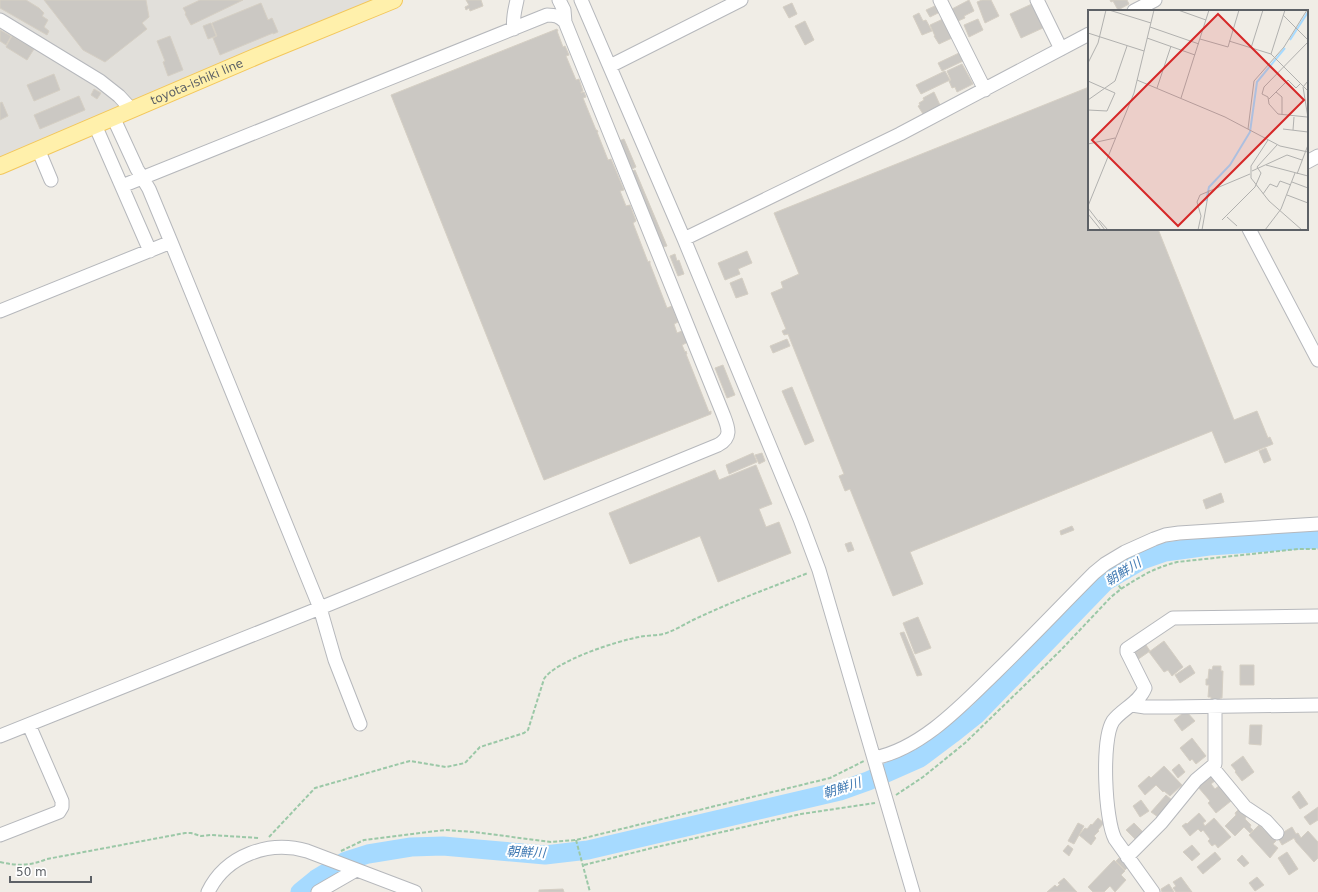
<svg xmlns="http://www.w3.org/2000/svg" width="1318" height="892" viewBox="0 0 1318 892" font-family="'DejaVu Sans','Noto Sans JP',sans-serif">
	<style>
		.industrial { fill: #e1dfda }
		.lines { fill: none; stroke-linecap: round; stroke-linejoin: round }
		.river { stroke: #a6daff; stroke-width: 19 }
		.building { fill: #cbc8c3; stroke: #d5cfc4 }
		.minor-casing { stroke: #b6b8bc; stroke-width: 15 }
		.major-casing { stroke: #f3c75b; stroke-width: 18 }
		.path { stroke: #9bc8a7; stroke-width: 2; stroke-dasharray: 4 2; stroke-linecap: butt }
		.minor { stroke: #fff; stroke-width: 13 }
		.major { stroke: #fff0ab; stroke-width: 16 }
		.labels { text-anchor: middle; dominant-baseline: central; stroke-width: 4; stroke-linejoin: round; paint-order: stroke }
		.street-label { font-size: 12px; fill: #5d6166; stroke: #fff }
		.water-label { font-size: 13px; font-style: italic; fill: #417ab3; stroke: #fff }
		.inset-river { fill: none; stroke: #a6daff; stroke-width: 2 }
		.inset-road { fill: none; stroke: #b1b1af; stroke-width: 1 }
		.view { fill: #d62828; fill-opacity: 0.15; stroke: #d62828; stroke-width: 2 }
		.inset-edge { fill: none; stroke: #5d6166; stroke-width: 2 }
	</style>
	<rect width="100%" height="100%" fill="#f0ede6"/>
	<path class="industrial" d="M 0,0 L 373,0 L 0,159 Z"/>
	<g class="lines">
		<path class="river" d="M 300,892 L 316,879 L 346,861 L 368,854 L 411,847 L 443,846 L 545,855 L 588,850 L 840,791 L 868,781 L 920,758 L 952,734 L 977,714 L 1106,581 L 1142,560 L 1165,552 L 1209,546 L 1318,539"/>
	</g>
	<path class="building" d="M 0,0 L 26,0 L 39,8 L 44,13 L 42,16 L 48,20 L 44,27 L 49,31 L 47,35 L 0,8 Z
		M 44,0 L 146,0 L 149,17 L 142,23 L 147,29 L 105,62 L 83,50 Z
		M 200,0 L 243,0 L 191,25 L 185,14 L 186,13 L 183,8 Z
		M 466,0 L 481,0 L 483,6 L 470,11 L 469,8 L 466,10 L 465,7 L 469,5 Z
		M 969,0 L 974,11 L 964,16 L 965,18 L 958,21 L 952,9 Z
		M 982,0 L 991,0 L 999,16 L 985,23 L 977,2 Z
		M 1110,0 L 1127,0 L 1129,4 L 1118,10 L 1113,1 L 1111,2 Z
		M 261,3 L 268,20 L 272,18 L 278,32 L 273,34 L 273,33 L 220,55 L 213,38 L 217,36 L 212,23 Z
		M 792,3 L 797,14 L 789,18 L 783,7 Z
		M 1034,3 L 1045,27 L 1021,38 L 1010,14 Z
		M 937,5 L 940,12 L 930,17 L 926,10 Z
		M 919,13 L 923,21 L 926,20 L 932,31 L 922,35 L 913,16 Z
		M 943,19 L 952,38 L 939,44 L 934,36 L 935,36 L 930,25 Z
		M 978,19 L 983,30 L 969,37 L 964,25 Z
		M 805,21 L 814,40 L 805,45 L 795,26 Z
		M 211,23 L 216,36 L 208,39 L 203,26 Z
		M 557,29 L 558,31 L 557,31 L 563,47 L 565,46 L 569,55 L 566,56 L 576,80 L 579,79 L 583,91 L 581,92 L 581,93 L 584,92 L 586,97 L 583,98 L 596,130 L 597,130 L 598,132 L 597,132 L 608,160 L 611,159 L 624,190 L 620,191 L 626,206 L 630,205 L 636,221 L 633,223 L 648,262 L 650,261 L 650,264 L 667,308 L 672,306 L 678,322 L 674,324 L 677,333 L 682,331 L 688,342 L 682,345 L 685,352 L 686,351 L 687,354 L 686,354 L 709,412 L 711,411 L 711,414 L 544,480 L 391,95 Z
		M 0,30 L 11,36 L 6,45 L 0,41 Z
		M 12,36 L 34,49 L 27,60 L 6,47 Z
		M 170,36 L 183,70 L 168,76 L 163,62 L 165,61 L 157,41 Z
		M 959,53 L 963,61 L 942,71 L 938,63 Z
		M 962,64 L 973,84 L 957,92 L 955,87 L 952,88 L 949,81 L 951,80 L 947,71 Z
		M 945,71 L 950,80 L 921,94 L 916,85 Z
		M 54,74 L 60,90 L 34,101 L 27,85 Z
		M 1089,87 L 1089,229 L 1158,229 L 1234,420 L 1257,411 L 1268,438 L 1270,437 L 1273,444 L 1225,463 L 1212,431 L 910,552 L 923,584 L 893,596 L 850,489 L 845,491 L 839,476 L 844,474 L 788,334 L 784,335 L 782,331 L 786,329 L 771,293 L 783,288 L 781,282 L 799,274 L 774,213 Z
		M 94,89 L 101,93 L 97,99 L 91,95 Z
		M 934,92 L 940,105 L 923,114 L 918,106 L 920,105 L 919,103 L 924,100 L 923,98 Z
		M 79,96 L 85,110 L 40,129 L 34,115 Z
		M 2,102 L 8,116 L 0,120 L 0,103 Z
		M 624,139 L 636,167 L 632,169 L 619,141 Z
		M 635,170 L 667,246 L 663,247 L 632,171 Z
		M 747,251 L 752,263 L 738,269 L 740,274 L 725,280 L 718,263 Z
		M 675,254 L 677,261 L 679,260 L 684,274 L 678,276 L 670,256 Z
		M 742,278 L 748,294 L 736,298 L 730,283 Z
		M 787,339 L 790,346 L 773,353 L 770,346 Z
		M 723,365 L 735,395 L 727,398 L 715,368 Z
		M 792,387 L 814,441 L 805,445 L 782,391 Z
		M 1266,448 L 1271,460 L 1264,463 L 1259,451 Z
		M 753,453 L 757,462 L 729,474 L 726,465 Z
		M 762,453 L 765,461 L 759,464 L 755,455 Z
		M 756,465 L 772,504 L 759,509 L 766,527 L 779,522 L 791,553 L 718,582 L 700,536 L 630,564 L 609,513 L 715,470 L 719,480 Z
		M 1221,493 L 1224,502 L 1206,509 L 1203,500 Z
		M 1072,526 L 1074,530 L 1061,535 L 1060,531 Z
		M 851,542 L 854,550 L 848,552 L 845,544 Z
		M 918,617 L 931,648 L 915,654 L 903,623 Z
		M 904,632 L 922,675 L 917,676 L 900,633 Z
		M 1164,641 L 1183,667 L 1172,676 L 1168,670 L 1164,672 L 1149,652 Z
		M 1144,642 L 1150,651 L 1137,660 L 1131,651 Z
		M 1190,665 L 1195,673 L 1180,683 L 1175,675 Z
		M 1240,665 L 1254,665 L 1254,685 L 1240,685 Z
		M 1213,666 L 1221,666 L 1221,671 L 1223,671 L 1222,698 L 1220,698 L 1220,701 L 1211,701 L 1211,697 L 1208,697 L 1209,685 L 1206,685 L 1206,679 L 1208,679 L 1209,669 L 1212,670 Z
		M 1186,711 L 1195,721 L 1182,731 L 1174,720 Z
		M 1250,725 L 1262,725 L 1261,745 L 1249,744 Z
		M 1192,738 L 1206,756 L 1196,764 L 1192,759 L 1190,761 L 1180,748 Z
		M 1243,756 L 1254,772 L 1242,781 L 1235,772 L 1236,771 L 1231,765 Z
		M 1179,764 L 1185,772 L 1178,778 L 1172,770 Z
		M 1164,766 L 1182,785 L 1170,796 L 1164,791 L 1163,792 L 1156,785 L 1145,795 L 1138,786 L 1149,776 L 1151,778 Z
		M 1212,775 L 1216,780 L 1211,784 L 1215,789 L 1220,785 L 1225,791 L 1224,792 L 1231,801 L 1216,813 L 1208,803 L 1210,801 L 1198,787 L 1203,782 L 1202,781 Z
		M 1299,791 L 1308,804 L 1300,809 L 1292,797 Z
		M 1166,795 L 1172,800 L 1158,817 L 1151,812 Z
		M 1141,800 L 1149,811 L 1140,817 L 1133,806 Z
		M 1318,807 L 1318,820 L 1310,825 L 1304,817 Z
		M 1240,808 L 1247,815 L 1245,819 L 1251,825 L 1250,827 L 1253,830 L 1250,833 L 1244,827 L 1235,836 L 1225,826 L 1236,815 L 1235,813 Z
		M 1199,813 L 1206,821 L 1203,823 L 1205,826 L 1214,818 L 1231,837 L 1218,848 L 1215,844 L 1212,846 L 1208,841 L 1210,839 L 1203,830 L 1201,832 L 1198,829 L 1190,836 L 1182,826 L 1186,823 L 1187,824 Z
		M 1098,818 L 1104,823 L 1098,830 L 1099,831 L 1094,836 L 1096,838 L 1091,845 L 1079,835 L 1085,828 L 1087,829 L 1091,824 L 1092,825 Z
		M 1078,823 L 1084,826 L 1074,844 L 1068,841 Z
		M 1134,823 L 1143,832 L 1135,839 L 1126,830 Z
		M 1259,825 L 1276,841 L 1273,844 L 1278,848 L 1270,858 L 1249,835 Z
		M 1292,827 L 1296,834 L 1298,833 L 1301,838 L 1308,831 L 1318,842 L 1318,858 L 1314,862 L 1296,842 L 1294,838 L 1282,845 L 1277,836 Z
		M 1068,845 L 1073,849 L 1069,856 L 1063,851 Z
		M 1192,845 L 1200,854 L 1192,861 L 1183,852 Z
		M 1215,852 L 1221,859 L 1203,874 L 1197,867 Z
		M 1287,852 L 1298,869 L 1289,875 L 1278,858 Z
		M 1242,855 L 1249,863 L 1244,867 L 1237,860 Z
		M 1119,858 L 1128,867 L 1125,870 L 1116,861 Z
		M 1114,860 L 1125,871 L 1121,875 L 1126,880 L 1115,892 L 1110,886 L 1104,892 L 1093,892 L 1088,887 Z
		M 1181,877 L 1192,892 L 1176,892 L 1173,888 L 1176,886 L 1173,882 Z
		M 1257,877 L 1264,885 L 1255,891 L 1249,883 Z
		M 1064,878 L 1077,892 L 1047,892 L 1055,885 L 1057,887 L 1060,884 L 1058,883 Z
		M 1169,884 L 1174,892 L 1162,892 L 1161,889 Z
		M 563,889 L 564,892 L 539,892 L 539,890 Z"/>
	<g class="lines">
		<defs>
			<path id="minor" d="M 559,0 L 564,10 L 565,22
				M 581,0 L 684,239 L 800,519 L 819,570 L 913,892
				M 940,0 L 985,90
				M 1037,0 L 1061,49
				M 1134,11 L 1155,0
				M 0,20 L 100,81 L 119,96 L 131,109
				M 514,29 C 512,19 515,10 517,0
				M 610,66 L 741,0
				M 113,117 L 137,169 L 149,189 L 171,242 L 320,608 L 335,660 L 360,724
				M 95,125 L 150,251
				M 38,149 L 51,180
				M 1307,162 L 1318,156
				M 1249,229 L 1318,360
				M 684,239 L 900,134 L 1089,34
				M 0,311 L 171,242
				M 1132,705 L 1145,707 L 1170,707 L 1318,705
				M 0,736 L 320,608 L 718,445 C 733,437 728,427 723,414 L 565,22 C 559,16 555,15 547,15 L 122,186
				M 874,758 C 922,749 964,703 997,671 C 1030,639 1061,606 1094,573 L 1105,564 L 1125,552 L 1154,539 L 1165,535 L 1179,533 L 1318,524
				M 1212,767 L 1245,807 L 1266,821 L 1277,833
				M 0,835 L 59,812 L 62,807 L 62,801 L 29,725
				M 1127,857 L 1161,823 L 1196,780 L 1215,764 L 1215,706
				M 208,892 C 226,855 269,840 307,851 L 415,892
				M 318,892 L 356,870
				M 1153,892 L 1115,839 C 1105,820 1101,740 1113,721 C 1122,709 1139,703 1145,688 L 1127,652 L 1127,649 L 1173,618 L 1318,616"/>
			<g id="major">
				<path id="s1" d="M 0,166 L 262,54 L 394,0"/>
			</g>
		</defs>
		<use href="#minor" class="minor-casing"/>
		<use href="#major" class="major-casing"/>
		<path class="path" d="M 1121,589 C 1141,576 1154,568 1177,562 L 1298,549 L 1318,549
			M 896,795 L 923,777 L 965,743 L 1061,650 L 1111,597 L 1121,589 L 1112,574
			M 269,837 L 315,788 L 406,762 L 410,761 L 446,767 L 465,763 L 480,747 L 524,733 L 528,730 L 544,679 C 555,661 617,641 639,637 C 648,635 660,636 669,632 C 677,629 685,624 693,620 C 731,602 769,588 808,573
			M 576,840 L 590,892
			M 341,851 L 364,840 L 445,830 L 474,832 L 551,842 L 576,840 L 830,778 L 864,761
			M 0,862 C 17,866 30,866 47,859 L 185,833 L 191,833 L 201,836 L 211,835 L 259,838
			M 584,865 L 652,848 L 801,814 L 875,803"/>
		<use href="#minor" class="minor"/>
		<use href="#major" class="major"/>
	</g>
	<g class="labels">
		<g class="street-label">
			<text stroke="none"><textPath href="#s1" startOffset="214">toyota-ishiki line</textPath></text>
		</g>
		<g class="water-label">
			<text transform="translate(1123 572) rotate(-32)">朝鮮川</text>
			<text transform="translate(842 788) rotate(-18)">朝鮮川</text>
			<text transform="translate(526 852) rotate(3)">朝鮮川</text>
		</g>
	</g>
	<g transform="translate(1088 10)">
		<rect width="220" height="220" fill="#f0ede6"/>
		<path class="inset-river" d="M 202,30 L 220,2M 118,191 L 121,177 L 142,155 L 162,122 L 169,72 L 197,38"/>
		<path class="inset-road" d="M 21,0 L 63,13M 90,0 L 118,10M 195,5 L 220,30M 62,17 L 111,34M 0,23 L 56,41M 59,28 L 107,45M 112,29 L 140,37 L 151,0M 141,31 L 183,44 L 220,81M 163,38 L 175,0M 183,44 L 197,0M 0,53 L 10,33 L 18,0M 49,70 L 137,107 L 192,136 L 220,142M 0,71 L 27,83 L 19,101 L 0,100M 69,78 L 83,36M 188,82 L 194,87 L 194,105M 93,88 L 121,0M 181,89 L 200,70 L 208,78 L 212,74M 0,90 L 27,71 L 39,36M 219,107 L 190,104 L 181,94 L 180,87 L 174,84 L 176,77 L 220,32M 220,108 L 215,77 L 220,71M 160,119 L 166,71 L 196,37 L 219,0M 195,119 L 220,122M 205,120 L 206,107M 180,130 L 163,156 L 163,168 L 181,191 L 214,220M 0,134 L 27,128M 178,155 L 220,166M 164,161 L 199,145 L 214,150M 209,164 L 220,135M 204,172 L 220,178M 175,184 L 182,174 L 189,177 L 192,171 L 203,175M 199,185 L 220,193M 0,196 L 46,83 L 66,0M 0,198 L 17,220M 0,204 L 13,220M 139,207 L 149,216M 11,210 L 20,220M 134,210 L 167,177 L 173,163 L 169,157 L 189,135M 110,220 L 113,206 L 109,192 L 112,185 L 162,164M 114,220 L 121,180M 177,220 L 193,199 L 207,163"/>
		<path class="view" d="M 130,4 L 216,90 L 90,216 L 4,130 Z"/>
		<rect width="220" height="220" class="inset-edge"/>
	</g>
	<path d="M10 876v6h81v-6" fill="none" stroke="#5d6166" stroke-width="2"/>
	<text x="16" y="876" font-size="12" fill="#5d6166" stroke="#ffffff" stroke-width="3" paint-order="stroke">50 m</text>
</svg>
